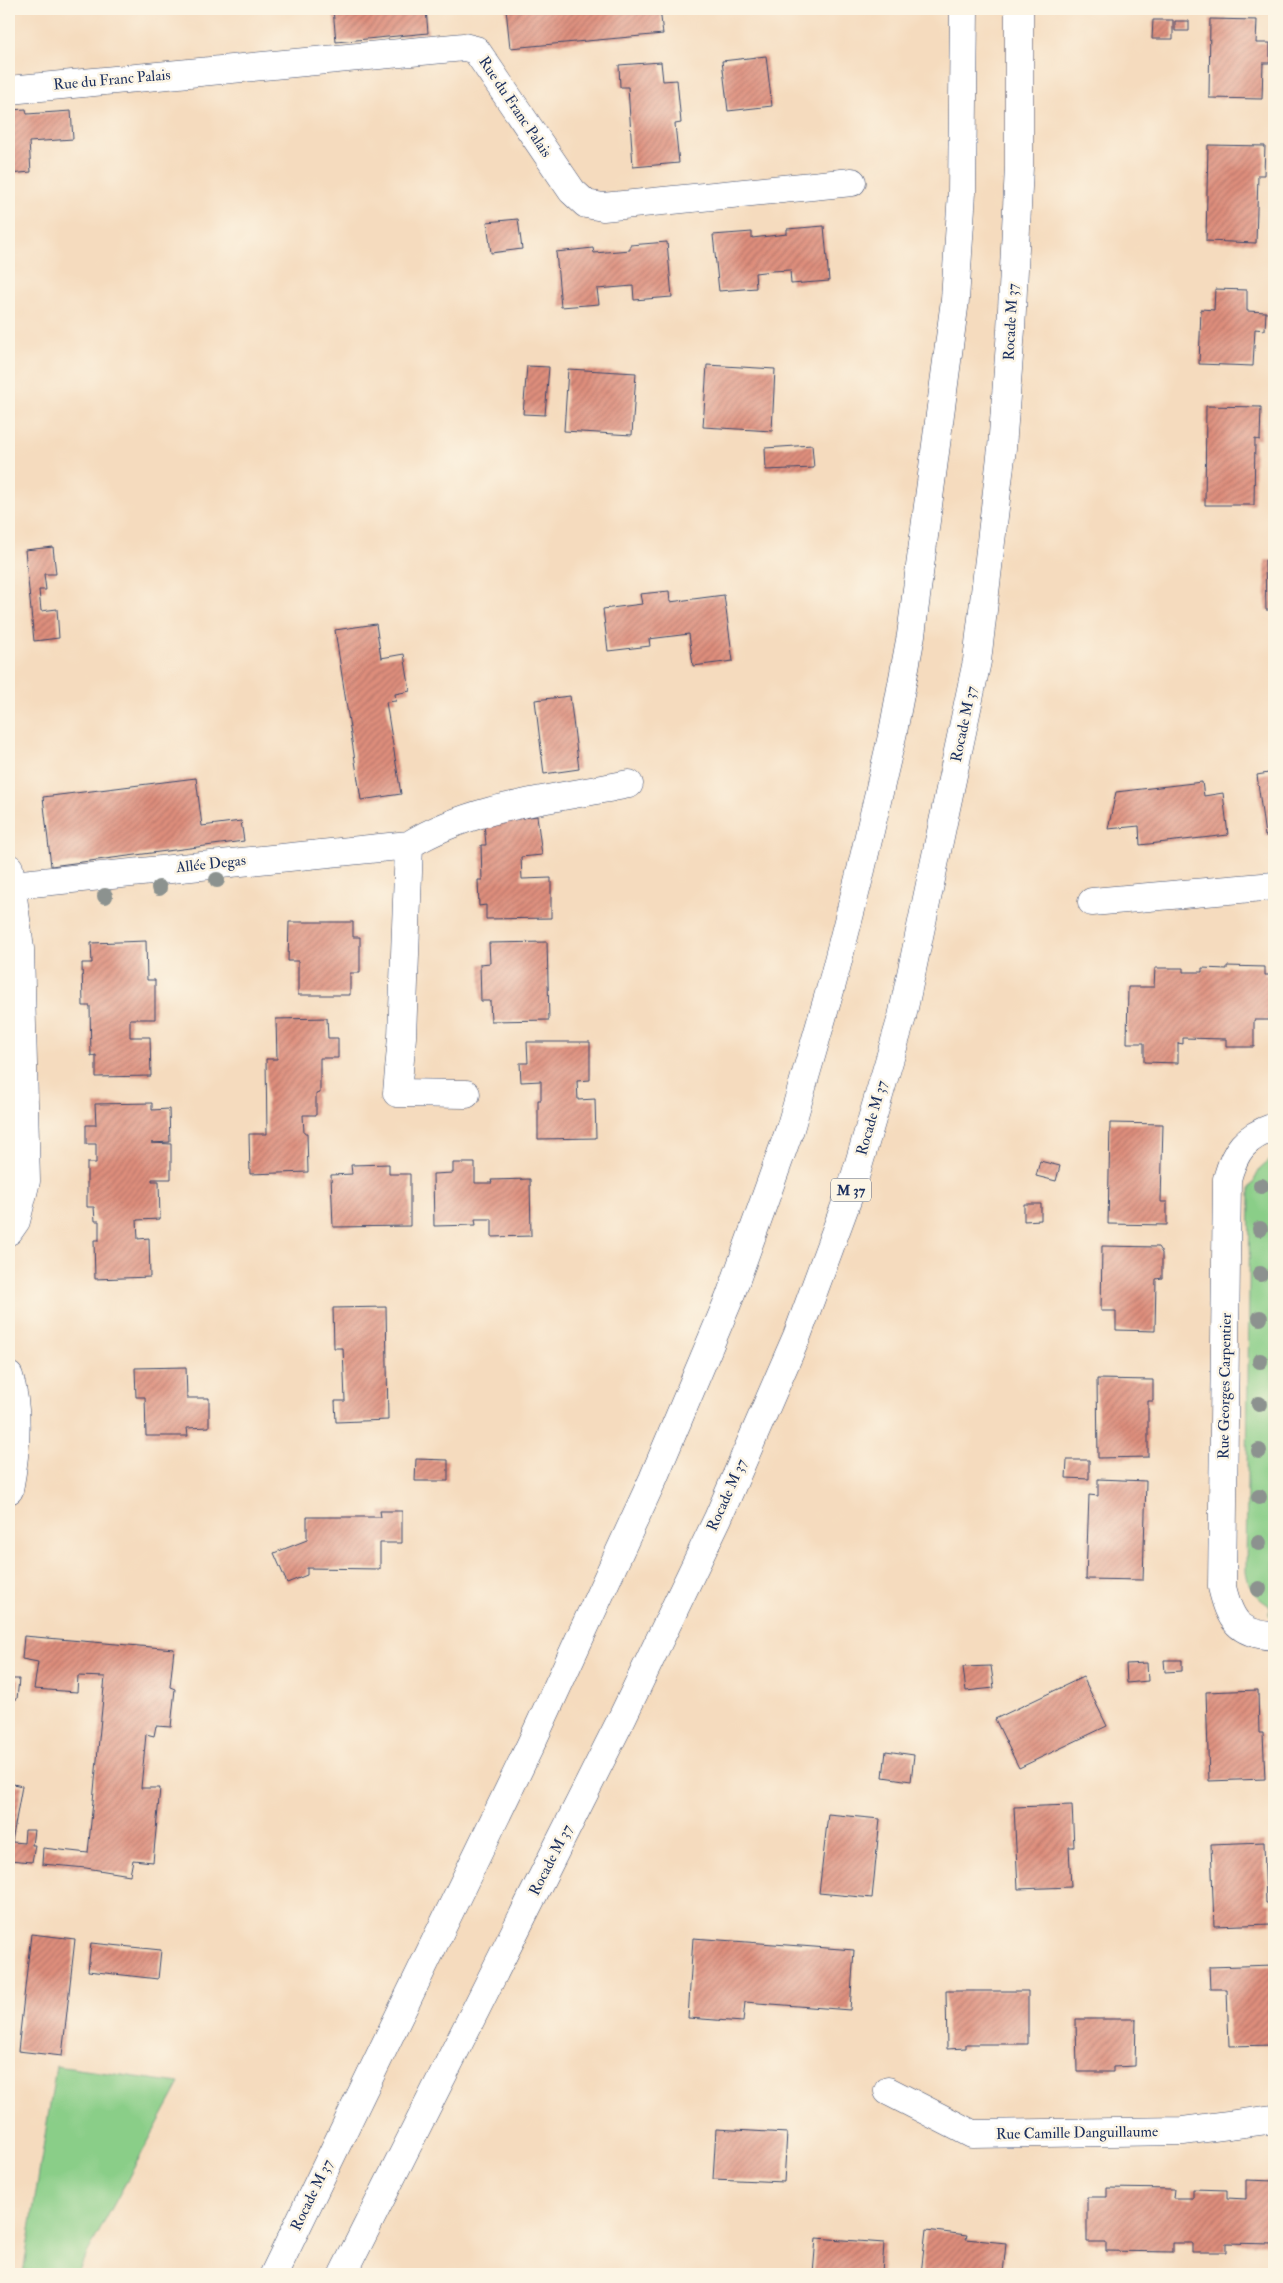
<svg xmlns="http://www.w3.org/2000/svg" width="1283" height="2283" viewBox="0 0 1283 2283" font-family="'IM FELL Double Pica',serif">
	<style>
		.grass { fill: #8ace88; stroke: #527e73 }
		.building { fill: url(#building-hatch) }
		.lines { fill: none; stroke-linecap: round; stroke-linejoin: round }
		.street-casing { stroke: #3c496c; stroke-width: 29 }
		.highway-casing { stroke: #3c496c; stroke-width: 29 }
		.street { stroke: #fff; stroke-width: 28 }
		.highway { stroke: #fff; stroke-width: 28 }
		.tree { fill: #8c928f }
		.labels { text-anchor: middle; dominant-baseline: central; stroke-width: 5; stroke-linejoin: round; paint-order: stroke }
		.shield { fill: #fcf5e5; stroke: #5e6a86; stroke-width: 1 }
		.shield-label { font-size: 14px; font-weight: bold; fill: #1b2f5e }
		.street-label { font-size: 15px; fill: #1b2f5e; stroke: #fcf5e5 }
	</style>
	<defs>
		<pattern id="building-hatch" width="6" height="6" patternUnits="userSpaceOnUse" patternTransform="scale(1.25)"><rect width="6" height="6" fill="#de8e7c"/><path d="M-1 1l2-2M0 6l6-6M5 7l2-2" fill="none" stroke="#b37469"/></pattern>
	</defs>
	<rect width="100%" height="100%" fill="#fcf5e5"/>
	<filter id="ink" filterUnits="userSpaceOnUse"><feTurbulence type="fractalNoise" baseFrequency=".02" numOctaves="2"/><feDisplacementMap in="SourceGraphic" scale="10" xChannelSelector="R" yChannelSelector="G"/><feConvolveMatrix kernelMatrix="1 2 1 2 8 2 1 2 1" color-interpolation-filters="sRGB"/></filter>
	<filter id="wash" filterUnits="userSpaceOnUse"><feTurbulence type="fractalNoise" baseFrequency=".0096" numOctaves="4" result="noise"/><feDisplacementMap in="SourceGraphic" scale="20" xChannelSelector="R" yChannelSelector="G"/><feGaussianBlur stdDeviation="1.12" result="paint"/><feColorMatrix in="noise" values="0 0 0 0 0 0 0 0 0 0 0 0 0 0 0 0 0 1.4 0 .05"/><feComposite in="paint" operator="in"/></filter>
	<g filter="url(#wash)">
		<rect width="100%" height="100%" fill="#f5dbbe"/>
		<path class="grass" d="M 1274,1157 L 1274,1618 L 1270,1616 L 1270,1606 C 1254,1596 1249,1589 1246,1571 L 1250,1188 L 1260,1169 Z
			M 56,2066 L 180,2083 L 76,2274 L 23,2274 Z"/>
		<g id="blocks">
			<path class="building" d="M 333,9 L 426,9 L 428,33 L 336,42 Z
				M 506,9 L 660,9 L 663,34 L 510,48 Z
				M 1210,19 L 1257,20 L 1256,43 L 1270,43 L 1270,63 L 1263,63 L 1262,99 L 1209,98 Z
				M 1153,20 L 1173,20 L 1173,39 L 1152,39 Z
				M 1175,21 L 1189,21 L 1189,31 L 1175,31 Z
				M 766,56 L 772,106 L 728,111 L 722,61 Z
				M 661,62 L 663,81 L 677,80 L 681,123 L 675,124 L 679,163 L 633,167 L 628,87 L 620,87 L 619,65 Z
				M 26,109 L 27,114 L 71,111 L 73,139 L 29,142 L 31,172 L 9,174 L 9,110 Z
				M 1208,145 L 1265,146 L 1264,175 L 1258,175 L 1256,243 L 1206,241 Z
				M 518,219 L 522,249 L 491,253 L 487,222 Z
				M 824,226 L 829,281 L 791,284 L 790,270 L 772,271 L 755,273 L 756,288 L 719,291 L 713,235 L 752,232 L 752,238 L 787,234 L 787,229 Z
				M 667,242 L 672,297 L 634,300 L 633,286 L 597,289 L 599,304 L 561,307 L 556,252 L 593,248 L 594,253 L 630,250 L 630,245 Z
				M 1215,289 L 1247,290 L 1247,311 L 1266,312 L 1265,330 L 1255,329 L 1253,366 L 1199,364 L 1201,309 L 1214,310 Z
				M 707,365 L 775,369 L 772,431 L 703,427 Z
				M 527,366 L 549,367 L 545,415 L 523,414 Z
				M 568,369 L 636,373 L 632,435 L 564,431 Z
				M 1206,406 L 1261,407 L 1260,440 L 1255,439 L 1254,505 L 1205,505 Z
				M 812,445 L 814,468 L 766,470 L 765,448 Z
				M 53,547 L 56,574 L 44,574 L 46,590 L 39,590 L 41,611 L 57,609 L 59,638 L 34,641 L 25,550 Z
				M 1265,560 L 1274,560 L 1274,610 L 1266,610 Z
				M 669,591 L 670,602 L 724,595 L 733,661 L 693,666 L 689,634 L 649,639 L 650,646 L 608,651 L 603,609 L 642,604 L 640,594 Z
				M 376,624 L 381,658 L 404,654 L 410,691 L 395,694 L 396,701 L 386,702 L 401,794 L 361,800 L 335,630 Z
				M 570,696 L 579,769 L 544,774 L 535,700 Z
				M 1274,772 L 1274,835 L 1265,836 L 1257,775 Z
				M 196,778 L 202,826 L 241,821 L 244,841 L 51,866 L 43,797 Z
				M 1202,782 L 1204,796 L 1223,793 L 1228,835 L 1140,845 L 1139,826 L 1108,829 L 1116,792 Z
				M 537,816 L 542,855 L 521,857 L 522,879 L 551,878 L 551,918 L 486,919 L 486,905 L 479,906 L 478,880 L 482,880 L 481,845 L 486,845 L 484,823 Z
				M 289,922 L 353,922 L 353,937 L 360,937 L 360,973 L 350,973 L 350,995 L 298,995 L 298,961 L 288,961 Z
				M 146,941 L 147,980 L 155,980 L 155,1019 L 130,1019 L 130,1037 L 150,1037 L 151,1076 L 96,1077 L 96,1055 L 91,1056 L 90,1006 L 83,1006 L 82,963 L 92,963 L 91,943 Z
				M 547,942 L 549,1020 L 491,1021 L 490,1001 L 481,1001 L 480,964 L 490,963 L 489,943 Z
				M 1227,966 L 1265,967 L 1265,975 L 1274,975 L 1274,1020 L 1254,1020 L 1254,1047 L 1226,1047 L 1226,1039 L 1183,1038 L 1183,1044 L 1178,1043 L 1178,1063 L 1144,1062 L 1144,1043 L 1127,1043 L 1128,987 L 1154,987 L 1155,968 L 1183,968 L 1183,972 L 1202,972 L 1202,968 L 1227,969 Z
				M 327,1018 L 328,1038 L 338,1038 L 338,1058 L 320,1058 L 320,1093 L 316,1094 L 316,1115 L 303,1115 L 304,1133 L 307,1133 L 308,1172 L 250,1174 L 249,1134 L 267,1134 L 266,1059 L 277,1059 L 276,1019 Z
				M 527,1042 L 590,1042 L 590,1080 L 577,1081 L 578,1100 L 595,1099 L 596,1138 L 538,1139 L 538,1100 L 541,1100 L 541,1081 L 521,1082 L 520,1063 L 528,1063 Z
				M 152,1103 L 152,1110 L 169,1109 L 170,1142 L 151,1143 L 171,1144 L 171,1179 L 152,1179 L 152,1181 L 159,1181 L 160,1219 L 137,1220 L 138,1239 L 149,1238 L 150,1277 L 95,1279 L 94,1240 L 99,1240 L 99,1221 L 95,1221 L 94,1207 L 87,1207 L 87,1163 L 96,1163 L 96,1144 L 86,1144 L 86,1125 L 96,1125 L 95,1104 Z
				M 1110,1123 L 1163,1124 L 1161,1202 L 1167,1202 L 1167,1225 L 1108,1224 Z
				M 1040,1161 L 1060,1166 L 1056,1181 L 1036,1176 Z
				M 453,1163 L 475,1163 L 475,1183 L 492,1183 L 491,1180 L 530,1179 L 531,1236 L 492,1237 L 492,1219 L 475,1219 L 476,1225 L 434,1226 L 433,1174 L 453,1173 Z
				M 389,1164 L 389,1174 L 410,1174 L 410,1226 L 333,1227 L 331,1175 L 352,1174 L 351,1165 Z
				M 1024,1204 L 1041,1204 L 1041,1220 L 1024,1221 Z
				M 1102,1246 L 1158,1247 L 1162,1253 L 1162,1278 L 1156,1279 L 1155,1331 L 1116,1330 L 1116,1311 L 1101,1311 Z
				M 386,1307 L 388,1420 L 336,1422 L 335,1401 L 345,1401 L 343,1348 L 334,1348 L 333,1308 Z
				M 186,1367 L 187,1398 L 209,1398 L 209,1427 L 187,1428 L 188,1436 L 146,1436 L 145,1397 L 136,1397 L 135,1368 Z
				M 1097,1379 L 1153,1380 L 1153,1401 L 1148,1401 L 1148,1457 L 1098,1458 Z
				M 416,1459 L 448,1460 L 448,1481 L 415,1481 Z
				M 1067,1460 L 1089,1460 L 1089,1479 L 1066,1478 Z
				M 1098,1479 L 1146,1481 L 1143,1580 L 1086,1579 L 1089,1495 L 1098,1496 Z
				M 380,1511 L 402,1511 L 402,1543 L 380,1543 L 380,1569 L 307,1568 L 307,1575 L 287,1583 L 274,1553 L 307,1540 L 307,1517 L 381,1517 Z
				M 24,1636 L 174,1649 L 170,1687 L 175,1689 L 171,1727 L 156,1726 L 154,1736 L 146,1734 L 141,1788 L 160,1788 L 153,1862 L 133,1860 L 130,1875 L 86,1868 L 42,1864 L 43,1848 L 88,1853 L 105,1677 L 78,1676 L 77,1692 L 34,1689 L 38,1662 L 22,1659 Z
				M 1164,1660 L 1182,1660 L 1182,1671 L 1165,1672 Z
				M 1147,1663 L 1148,1681 L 1127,1683 L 1126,1664 Z
				M 991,1666 L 994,1688 L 966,1691 L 963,1667 Z
				M 1083,1677 L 1107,1726 L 1019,1768 L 995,1719 Z
				M 9,1679 L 19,1679 L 17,1699 L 9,1699 Z
				M 1258,1690 L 1259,1733 L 1263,1733 L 1265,1779 L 1209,1781 L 1206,1692 Z
				M 886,1751 L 914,1755 L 911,1781 L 883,1777 Z
				M 9,1783 L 22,1786 L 12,1842 L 24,1843 L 25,1830 L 34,1830 L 32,1845 L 35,1845 L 32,1862 L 9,1860 Z
				M 1072,1805 L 1074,1847 L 1069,1847 L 1071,1887 L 1018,1889 L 1014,1807 Z
				M 828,1814 L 880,1819 L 872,1898 L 819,1893 Z
				M 1264,1842 L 1266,1903 L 1271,1903 L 1271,1924 L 1214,1926 L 1211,1844 Z
				M 31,1934 L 75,1939 L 62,2056 L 18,2051 Z
				M 693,1938 L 854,1950 L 850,2010 L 745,2002 L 743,2022 L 688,2018 Z
				M 91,1943 L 161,1950 L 158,1979 L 88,1971 Z
				M 1274,1965 L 1274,2045 L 1229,2046 L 1227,1989 L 1210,1989 L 1209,1967 Z
				M 946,1991 L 1028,1991 L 1028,2044 L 966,2044 L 966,2048 L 947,2049 Z
				M 1076,2019 L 1136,2019 L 1135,2066 L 1113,2067 L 1113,2072 L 1077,2072 Z
				M 716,2129 L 787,2133 L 784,2182 L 713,2179 Z
				M 1246,2180 L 1274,2181 L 1274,2244 L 1226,2243 L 1226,2252 L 1192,2252 L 1192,2243 L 1173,2243 L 1173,2252 L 1106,2251 L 1106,2242 L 1087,2242 L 1087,2197 L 1107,2197 L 1107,2188 L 1174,2189 L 1173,2198 L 1193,2198 L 1193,2189 L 1227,2190 L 1227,2198 L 1246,2199 Z
				M 926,2230 L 967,2235 L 966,2239 L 1006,2243 L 1003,2274 L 921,2274 Z
				M 816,2238 L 884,2243 L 882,2274 L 813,2274 Z"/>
		</g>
	</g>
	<g filter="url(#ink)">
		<use href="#blocks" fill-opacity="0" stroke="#3c496c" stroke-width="1"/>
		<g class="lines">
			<defs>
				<path id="street" d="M 9,90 L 464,47 L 476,50 L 572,191 L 586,204 L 603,207 L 852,182
					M 409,845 C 474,805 555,799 629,784
					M 9,868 L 20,949 L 26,1181 L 16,1221 L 9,1231
					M 12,885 L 409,845 L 402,1037 L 397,1093 L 466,1094
					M 1092,902 L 1274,886
					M 1274,1127 C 1245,1137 1235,1150 1227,1179 L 1222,1587 C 1230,1620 1238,1634 1274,1636
					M 9,1376 C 20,1412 16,1453 9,1490
					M 888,2091 L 972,2134 L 1183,2131 L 1274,2119"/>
				<path id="highway" d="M 274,2274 L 530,1746 L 653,1479 L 729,1299 L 790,1129 L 833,980 L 861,870 L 893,732 L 911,635 L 955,300 L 962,192 L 964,9
					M 343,2274 L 622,1718 L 718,1518 L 797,1336 L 852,1187 L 902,1017 L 977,661 L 1002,448 L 1011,330 L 1019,167 L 1019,9"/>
			</defs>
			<use href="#street" class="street-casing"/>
			<use href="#highway" class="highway-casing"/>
			<use href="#street" class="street"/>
			<use href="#highway" class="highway"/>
		</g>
		<g class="tree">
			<circle cx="217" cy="880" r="8"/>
			<circle cx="159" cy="888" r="8"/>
			<circle cx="105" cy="896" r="8"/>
			<circle cx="1261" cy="1186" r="8"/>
			<circle cx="1260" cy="1229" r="8"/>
			<circle cx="1260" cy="1274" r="8"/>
			<circle cx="1260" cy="1318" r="8"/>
			<circle cx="1260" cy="1361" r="8"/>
			<circle cx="1259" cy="1404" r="8"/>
			<circle cx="1259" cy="1451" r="8"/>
			<circle cx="1259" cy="1497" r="8"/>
			<circle cx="1259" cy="1543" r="8"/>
			<circle cx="1259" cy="1589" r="8"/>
		</g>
	</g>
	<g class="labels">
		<rect class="shield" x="831" y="1178.5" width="40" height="23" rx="4"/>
		<g class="shield-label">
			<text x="851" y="1190">M 37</text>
		</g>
		<g class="street-label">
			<text transform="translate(112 80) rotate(-5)">Rue du Franc Palais</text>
			<text transform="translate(515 107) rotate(56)">Rue du Franc Palais</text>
			<text transform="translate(1011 322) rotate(-87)">Rocade M 37</text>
			<text transform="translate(964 724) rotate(-78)">Rocade M 37</text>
			<text transform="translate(211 864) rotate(-6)">Allée Degas</text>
			<text transform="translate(872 1118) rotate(-74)">Rocade M 37</text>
			<text transform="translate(1225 1386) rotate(-89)">Rue Georges Carpentier</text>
			<text transform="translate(727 1495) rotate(-66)">Rocade M 37</text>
			<text transform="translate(551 1860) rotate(-63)">Rocade M 37</text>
			<text transform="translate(1077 2133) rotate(-1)">Rue Camille Danguillaume</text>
			<text transform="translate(312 2195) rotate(-64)">Rocade M 37</text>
		</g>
	</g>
	<rect width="1283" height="2283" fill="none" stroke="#fcf5e5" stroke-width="30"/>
</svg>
